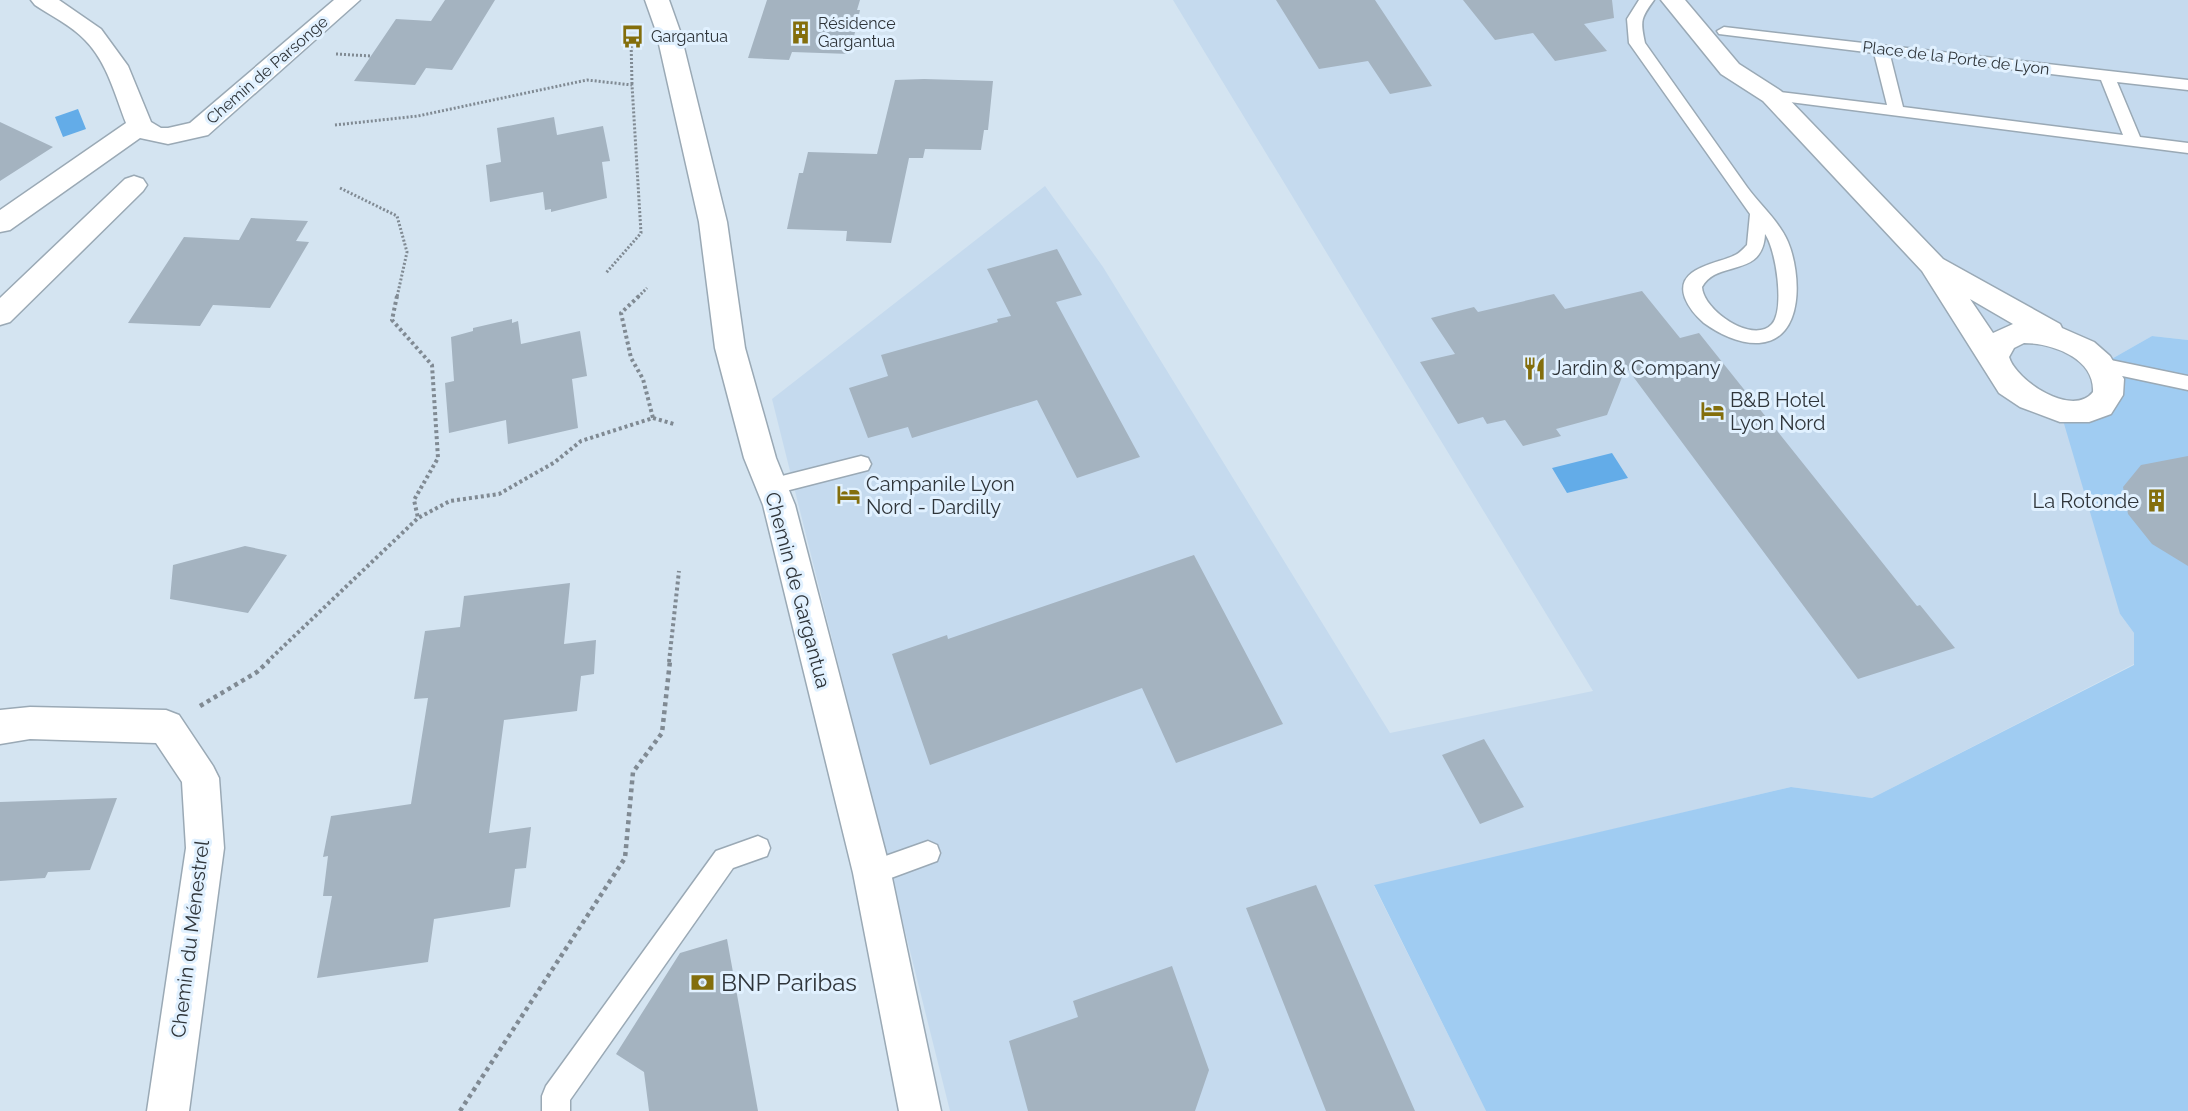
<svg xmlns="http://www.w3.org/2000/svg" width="2188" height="1111" viewBox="0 0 2188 1111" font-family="Raleway,sans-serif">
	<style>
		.built { fill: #c5daee }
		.green { fill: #a0ccf2 }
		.water { fill: #63ace8 }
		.building { fill: #a4b3c0 }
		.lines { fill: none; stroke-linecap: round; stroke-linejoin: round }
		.lane-casing { stroke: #9aa9b5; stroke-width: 3 }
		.street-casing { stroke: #9aa9b5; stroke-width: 3 }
		.secondary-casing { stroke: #9aa9b5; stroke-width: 3 }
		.path-far2 { stroke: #808a93; stroke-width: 3; stroke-dasharray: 2 2; stroke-linecap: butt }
		.path-far1 { stroke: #808a93; stroke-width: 4; stroke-dasharray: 3 3; stroke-linecap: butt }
		.path { stroke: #808a93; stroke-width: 4.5; stroke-dasharray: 4 4; stroke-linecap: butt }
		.lane { fill: #fff; fill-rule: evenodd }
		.street { fill: #fff; fill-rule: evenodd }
		.secondary { fill: #fff; fill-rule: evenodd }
		.labels { text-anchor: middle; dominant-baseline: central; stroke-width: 6; stroke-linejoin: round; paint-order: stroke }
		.far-poi-label { font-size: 16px; fill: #2f353a; stroke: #e1f1ff; text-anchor: start }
		.far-street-label { font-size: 16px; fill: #2f353a; stroke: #e1f1ff }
		.poi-label { font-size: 20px; fill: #2f353a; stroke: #e1f1ff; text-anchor: start }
		.street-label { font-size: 20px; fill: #2f353a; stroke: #e1f1ff }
		.near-poi-label { font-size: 24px; fill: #2f353a; stroke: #e1f1ff; text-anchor: start }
	</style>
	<rect width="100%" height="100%" fill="#d4e4f1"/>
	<path class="built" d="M 1173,0 L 2188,0 L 2188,340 L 2152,336 L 2101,365 L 2120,614 L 2134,633 L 2134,664 L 1872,798 L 1791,787 L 1374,886 L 1486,1111 L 950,1111 L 772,399 L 1045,186 L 1103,267 L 1390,733 L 1593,691 Z"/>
	<path class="green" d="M 2152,336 L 2188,340 L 2188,1111 L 1486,1111 L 1374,885 L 1791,787 L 1872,798 L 2134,665 L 2134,633 L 2120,614 L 2060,410 L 2105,401 L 2101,365 Z"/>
	<path class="water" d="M 78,109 L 86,129 L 63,137 L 55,117 Z
		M 1612,453 L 1628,478 L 1567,493 L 1552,468 Z"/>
	<path class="building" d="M 445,0 L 495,0 L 452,70 L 426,68 L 415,85 L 354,81 L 396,19 L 431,21 Z
		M 767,0 L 860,0 L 857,10 L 860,10 L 850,54 L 792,52 L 789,60 L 748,58 Z
		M 1276,0 L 1375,0 L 1432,86 L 1390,94 L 1368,61 L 1319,69 Z
		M 1463,0 L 1612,0 L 1614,18 L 1584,24 L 1607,51 L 1555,61 L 1533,33 L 1495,40 Z
		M 924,79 L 993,81 L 988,130 L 984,130 L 981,150 L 925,149 L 923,158 L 909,158 L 891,243 L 846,241 L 847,231 L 787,229 L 799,173 L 803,173 L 808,152 L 877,154 L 895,80 Z
		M 554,117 L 557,135 L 603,126 L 610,161 L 602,162 L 607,198 L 551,212 L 551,209 L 545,210 L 543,192 L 490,202 L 486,165 L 501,162 L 497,128 Z
		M 0,122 L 53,147 L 0,181 Z
		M 251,218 L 308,221 L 296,241 L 309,242 L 270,308 L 213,305 L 200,326 L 128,323 L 184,237 L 239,240 Z
		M 1057,249 L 1082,295 L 1056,302 L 1140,457 L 1077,478 L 1037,400 L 912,438 L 908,427 L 868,438 L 849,388 L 888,376 L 881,355 L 998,322 L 997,319 L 1011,316 L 987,269 Z
		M 1642,291 L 1680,338 L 1699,333 L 1917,606 L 1920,605 L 1955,648 L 1858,679 L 1626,367 L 1607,415 L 1556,429 L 1561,436 L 1523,446 L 1505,420 L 1487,424 L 1483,417 L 1458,424 L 1420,362 L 1455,354 L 1431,318 L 1474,307 L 1478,312 L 1554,294 L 1565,309 Z
		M 512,319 L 512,323 L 518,321 L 521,344 L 580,331 L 587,376 L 572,379 L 578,428 L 508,444 L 506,420 L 449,433 L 445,383 L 454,381 L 451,337 L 473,331 L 473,328 Z
		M 2188,456 L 2188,566 L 2152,544 L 2128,514 L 2123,487 L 2141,465 Z
		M 245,546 L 287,555 L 248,613 L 170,599 L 173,565 Z
		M 1194,555 L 1283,724 L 1176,763 L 1142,688 L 930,765 L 892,654 L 947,635 L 948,639 Z
		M 570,583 L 564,644 L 596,640 L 594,674 L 581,676 L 577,711 L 504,720 L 489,833 L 531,827 L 526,868 L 515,869 L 510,907 L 434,919 L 428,962 L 317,978 L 332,896 L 323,896 L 328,856 L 323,857 L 331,816 L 411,804 L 428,698 L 414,699 L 425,631 L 460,627 L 464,596 Z
		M 1484,739 L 1524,807 L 1480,824 L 1442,755 Z
		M 117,798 L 90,870 L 48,872 L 45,878 L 0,881 L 0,802 Z
		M 1316,885 L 1415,1111 L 1326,1111 L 1246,908 Z
		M 727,939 L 758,1111 L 649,1111 L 644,1072 L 616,1054 L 680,953 Z
		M 1172,966 L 1209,1070 L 1195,1111 L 1028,1111 L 1009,1041 L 1078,1017 L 1073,1001 Z"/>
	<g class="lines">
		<defs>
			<path id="lane" d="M 1639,0 L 1654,0 C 1641,18 1640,20 1645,43 C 1679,91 1713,139 1747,187 C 1760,205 1779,221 1788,242 C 1801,273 1805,340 1759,343 C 1740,344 1719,334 1704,323 C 1696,316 1689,308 1685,298 C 1674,268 1716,264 1733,256 C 1739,254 1743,249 1747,245 L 1750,214 L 1629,43 L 1627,19 ZM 1765,234 C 1776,249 1785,309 1772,324 C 1753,345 1703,310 1702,287 C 1717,259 1763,279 1765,234 Z
				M 1724,27 L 2188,80 L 2188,90 L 2117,82 L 2140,137 L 2188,143 L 2188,153 L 1766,99 L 1764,96 L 1766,93 L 1772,91 L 1887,105 L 1874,53 L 1719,34 L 1717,31 ZM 1890,55 L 2101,80 L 2123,135 L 1903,107 Z
				M 2101,358 L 2188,376 L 2188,390 L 2094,370 L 2092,365 L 2094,360 Z
				M 861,456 L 868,458 L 871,464 L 868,470 L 770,495 L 763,493 L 760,487 L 763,481 L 770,479 Z
				M 758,836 L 767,840 L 770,848 L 767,856 L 733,868 L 570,1100 L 570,1111 L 542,1111 L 542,1096 L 546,1086 L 716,851 Z
				M 928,841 L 937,845 L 940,853 L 937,861 L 872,885 L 863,882 L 860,873 L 863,864 Z"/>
			<path id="street" d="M 31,0 L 59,0 L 101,29 L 128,66 L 151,122 L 161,128 L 168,128 L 190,123 L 334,0 L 360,0 L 208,135 L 168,144 L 140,138 L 10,230 L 0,232 L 0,210 L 126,123 C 115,95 107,62 85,40 C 71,25 51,16 35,5 Z
				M 1661,0 L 1685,0 L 1739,64 L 1781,91 L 1943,259 L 2060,324 L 2062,328 L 2094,342 L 2110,356 L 2119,371 L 2124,379 L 2123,395 L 2111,414 L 2089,422 L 2060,422 L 2020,407 L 1999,393 L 1922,271 L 1763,101 L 1721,74 ZM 1970,299 L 2013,324 L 1993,333 ZM 2024,343 C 2052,343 2095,358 2093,392 C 2073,418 2016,381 2009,357 L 2014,348 Z
				M 134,176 L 143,179 L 147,185 L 143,191 L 10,322 L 0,325 L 0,298 L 125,179 Z
				M 30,707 L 166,710 L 179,715 L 213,766 L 219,778 L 224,848 L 189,1111 L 147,1111 L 186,848 L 182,782 L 156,743 L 30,739 L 0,744 L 0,710 Z"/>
			<path id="secondary" d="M 645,0 L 669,0 L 680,31 L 727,222 L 745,348 L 776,458 L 795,505 L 891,873 L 941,1111 L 899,1111 L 853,873 L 763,505 L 744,458 L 715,348 L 699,222 L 656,31 Z"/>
		</defs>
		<use href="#lane" class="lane-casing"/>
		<use href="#street" class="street-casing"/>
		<use href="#secondary" class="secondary-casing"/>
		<path class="path-far2" d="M 631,38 L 632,85
			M 336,54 L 371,56
			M 335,125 L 418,116 L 587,80 L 632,85 L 641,233 L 606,273
			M 340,188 L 397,216 L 407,252 L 397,297
			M 638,297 L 647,288"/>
		<path class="path-far1" d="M 397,296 L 392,320 L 432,365 L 438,458 L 414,500 L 418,518
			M 639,296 L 621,313 L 631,358 L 643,379 L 653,418
			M 267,662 L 418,518 L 450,501 L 499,494 L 555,462 L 581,441 L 653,418 L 674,424
			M 669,662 L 679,571"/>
		<path class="path" d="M 200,706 L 257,672 L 269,661
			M 460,1111 L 625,858 L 633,772 L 662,733 L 670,661"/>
		<use href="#lane" class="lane"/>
		<use href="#street" class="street"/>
		<use href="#secondary" class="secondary"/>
	</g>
	<defs>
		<symbol id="building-bare" viewBox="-9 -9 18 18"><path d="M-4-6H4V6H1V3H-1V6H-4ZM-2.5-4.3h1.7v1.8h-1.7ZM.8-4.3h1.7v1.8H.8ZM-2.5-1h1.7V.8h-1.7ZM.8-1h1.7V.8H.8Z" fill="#836e0c" stroke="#e1f1ff" stroke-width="2.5" paint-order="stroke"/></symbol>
		<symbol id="bus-bare" viewBox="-9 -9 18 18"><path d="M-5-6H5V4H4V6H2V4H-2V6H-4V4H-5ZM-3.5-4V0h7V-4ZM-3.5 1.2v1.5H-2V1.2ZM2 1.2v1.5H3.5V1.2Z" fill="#836e0c" stroke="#e1f1ff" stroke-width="2.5" paint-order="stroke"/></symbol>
		<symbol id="restaurant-bare" viewBox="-9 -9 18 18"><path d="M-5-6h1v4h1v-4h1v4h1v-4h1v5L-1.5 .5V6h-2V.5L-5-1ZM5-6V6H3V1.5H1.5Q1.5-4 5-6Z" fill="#836e0c" stroke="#e1f1ff" stroke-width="2.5" paint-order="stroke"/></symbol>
		<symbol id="hotel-bare" viewBox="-9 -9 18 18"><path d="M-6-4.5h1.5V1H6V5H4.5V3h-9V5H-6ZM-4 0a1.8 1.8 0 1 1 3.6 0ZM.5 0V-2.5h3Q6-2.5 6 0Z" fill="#836e0c" stroke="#e1f1ff" stroke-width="2.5" paint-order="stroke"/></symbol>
		<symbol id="bank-bare" viewBox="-9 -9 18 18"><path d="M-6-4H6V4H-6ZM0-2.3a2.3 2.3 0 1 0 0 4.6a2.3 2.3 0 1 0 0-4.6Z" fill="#836e0c" stroke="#e1f1ff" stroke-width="2.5" paint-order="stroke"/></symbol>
	</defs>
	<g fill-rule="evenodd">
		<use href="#building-bare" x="784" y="16" width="33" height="33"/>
		<use href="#bus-bare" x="616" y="20" width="33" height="33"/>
		<use href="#restaurant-bare" x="1518" y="352" width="33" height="33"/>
		<use href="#hotel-bare" x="1696" y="394" width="33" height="33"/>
		<use href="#hotel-bare" x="832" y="478" width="33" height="33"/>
		<use href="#building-bare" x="2140" y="484" width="33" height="33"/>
		<use href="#bank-bare" x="686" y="966" width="33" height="33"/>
	</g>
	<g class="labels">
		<g class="far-poi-label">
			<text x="818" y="23">Résidence<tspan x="818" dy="18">Gargantua</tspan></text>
			<text x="651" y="36">Gargantua</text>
		</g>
		<g class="far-street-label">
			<text transform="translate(1956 58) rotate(7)">Place de la Porte de Lyon</text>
			<text transform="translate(267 70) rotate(-41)">Chemin de Parsonge</text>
		</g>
		<g class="poi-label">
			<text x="1552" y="368">Jardin &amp; Company</text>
			<text x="1730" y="400">B&amp;B Hotel<tspan x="1730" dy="23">Lyon Nord</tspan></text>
			<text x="866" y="484">Campanile Lyon<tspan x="866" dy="23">Nord - Dardilly</tspan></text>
			<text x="2139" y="501" text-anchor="end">La Rotonde</text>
		</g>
		<g class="street-label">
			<text transform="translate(798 590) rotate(75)">Chemin de Gargantua</text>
			<text transform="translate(190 939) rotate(-83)">Chemin du Ménestrel</text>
		</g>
		<g class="near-poi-label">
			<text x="721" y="982">BNP Paribas</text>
		</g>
	</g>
</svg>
